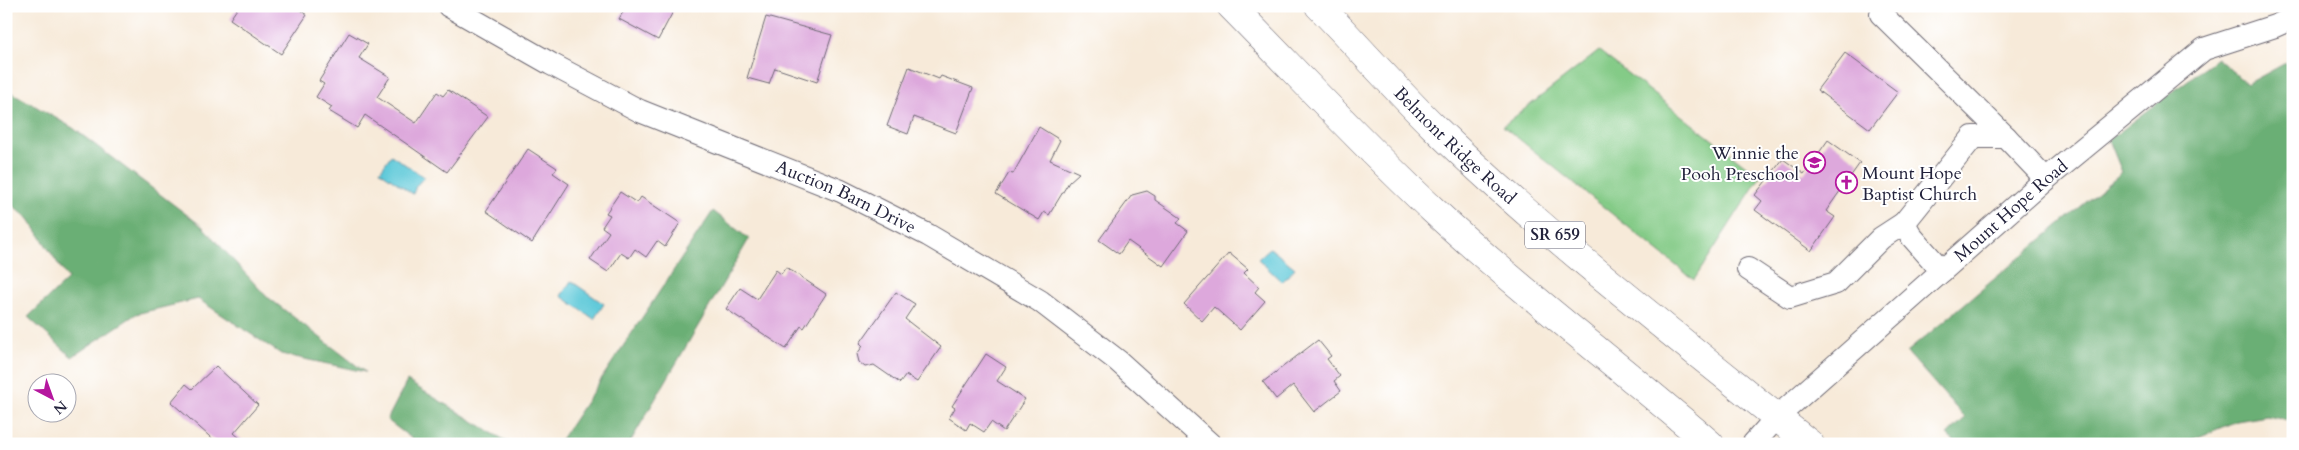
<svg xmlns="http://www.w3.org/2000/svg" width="2299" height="450" viewBox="0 0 2299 450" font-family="Cardo,serif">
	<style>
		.green { fill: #84cb87; stroke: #537661 }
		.forest { fill: #6baf74; stroke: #466858 }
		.water { fill: #5fc9d9; stroke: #40768a }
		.building { fill: #dda8dc }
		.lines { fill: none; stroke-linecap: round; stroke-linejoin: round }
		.minor-casing { stroke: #6d6872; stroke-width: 24 }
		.major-casing { stroke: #6d6872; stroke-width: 29 }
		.minor { stroke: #fff; stroke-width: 22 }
		.major { stroke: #fff; stroke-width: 28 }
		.labels { text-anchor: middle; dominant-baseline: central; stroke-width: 4; stroke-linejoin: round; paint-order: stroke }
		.shield { fill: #fff; stroke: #646476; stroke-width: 1 }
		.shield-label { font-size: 16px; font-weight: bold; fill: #22223b }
		.street-label { font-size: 18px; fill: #22223b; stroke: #fff }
		.poi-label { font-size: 18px; fill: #22223b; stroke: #fff; text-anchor: end }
	</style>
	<rect width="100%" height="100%" fill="#fff"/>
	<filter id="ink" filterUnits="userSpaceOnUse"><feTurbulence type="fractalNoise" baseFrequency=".02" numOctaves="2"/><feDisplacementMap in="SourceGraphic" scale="10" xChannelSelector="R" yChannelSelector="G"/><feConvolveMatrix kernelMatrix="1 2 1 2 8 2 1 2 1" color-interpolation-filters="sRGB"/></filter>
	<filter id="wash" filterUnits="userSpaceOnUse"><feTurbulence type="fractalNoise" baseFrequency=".0096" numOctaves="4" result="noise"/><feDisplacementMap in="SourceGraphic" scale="20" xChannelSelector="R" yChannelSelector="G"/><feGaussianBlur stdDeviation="1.12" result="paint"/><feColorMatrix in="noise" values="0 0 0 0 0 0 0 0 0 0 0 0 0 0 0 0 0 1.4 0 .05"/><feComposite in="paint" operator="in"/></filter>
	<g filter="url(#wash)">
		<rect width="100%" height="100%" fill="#f7ead9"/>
		<path class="green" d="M 1599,51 L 1760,177 L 1694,280 L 1503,126 Z"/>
		<path class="forest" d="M 2217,58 L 2247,84 L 2293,59 L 2293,424 L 2286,420 L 2267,416 L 2237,421 L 2181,444 L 1957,444 L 1947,435 L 1965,418 L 1907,352 L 2122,172 L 2109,140 Z
			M 6,89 L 73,128 L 203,227 L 265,295 L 365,372 L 281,354 L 198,299 L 136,314 L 72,357 L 28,317 L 68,279 L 29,219 L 6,200 Z
			M 713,211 L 749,239 L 629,444 L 558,444 Z
			M 407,381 L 511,444 L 419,444 L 387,420 Z"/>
		<path class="water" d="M 391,155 L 424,177 L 416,186 L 413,194 L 380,171 Z
			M 1270,248 L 1295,268 L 1282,282 L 1258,259 Z
			M 571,281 L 604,304 L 594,319 L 561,296 Z"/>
		<g id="blocks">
			<path class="building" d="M 239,6 L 294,6 L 307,15 L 281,54 L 230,19 Z
				M 626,6 L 676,6 L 658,40 L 619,19 Z
				M 766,17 L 832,35 L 817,82 L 775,68 L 769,84 L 747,78 Z
				M 349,33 L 368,44 L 359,58 L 390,77 L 377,97 L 416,123 L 437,92 L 443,96 L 448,90 L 488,117 L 447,172 L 365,115 L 357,128 L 329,111 L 332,107 L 316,97 L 324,84 L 319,81 Z
				M 1845,53 L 1898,92 L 1870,129 L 1817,90 Z
				M 909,67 L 939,79 L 941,76 L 973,88 L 956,133 L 914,117 L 908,134 L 887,126 Z
				M 1039,127 L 1060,140 L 1050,160 L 1079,173 L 1069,182 L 1049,215 L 1044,212 L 1039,220 L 996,194 L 1009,173 L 1013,174 Z
				M 1828,140 L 1860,163 L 1826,211 L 1835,217 L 1811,251 L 1755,210 L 1762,201 L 1755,195 L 1783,159 L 1804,174 Z
				M 528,149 L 557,168 L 553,173 L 569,184 L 532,243 L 486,211 Z
				M 1147,191 L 1155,196 L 1155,200 L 1181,218 L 1177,223 L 1188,231 L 1163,266 L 1128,241 L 1119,254 L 1099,240 L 1132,195 Z
				M 620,192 L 637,203 L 641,197 L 680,223 L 665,247 L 657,241 L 646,257 L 635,249 L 629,258 L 621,253 L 608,272 L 590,260 L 609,232 L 602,227 L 610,215 L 606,213 Z
				M 1229,253 L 1248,269 L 1244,273 L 1259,287 L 1255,292 L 1265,301 L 1240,330 L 1214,307 L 1202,321 L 1184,304 Z
				M 786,267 L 826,294 L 804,328 L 801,326 L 786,349 L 726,309 L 740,288 L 757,299 L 776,270 L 781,274 Z
				M 896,292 L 915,304 L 905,319 L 941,347 L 917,382 L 906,375 L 900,383 L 874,365 L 865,367 L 859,362 L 857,354 L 863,346 L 860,343 Z
				M 1318,340 L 1331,356 L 1327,359 L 1340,376 L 1334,381 L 1341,391 L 1314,412 L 1293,385 L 1276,399 L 1263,382 Z
				M 986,354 L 1006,367 L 997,381 L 1025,399 L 1004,431 L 991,422 L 984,432 L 970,423 L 966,430 L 949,418 L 955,408 L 952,406 Z
				M 216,366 L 258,405 L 234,433 L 247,444 L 218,444 L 171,402 L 186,384 L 192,389 Z"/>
		</g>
	</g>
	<g filter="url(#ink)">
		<use href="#blocks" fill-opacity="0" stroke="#6d6872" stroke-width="1"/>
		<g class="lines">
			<defs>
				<g id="minor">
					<path id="s1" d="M 449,6 L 551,64 L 640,111 L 841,191 L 928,235 L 1040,301 L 1118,361 L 1210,444"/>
					<path d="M 1881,14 L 2006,137"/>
					<path d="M 1748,269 L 1790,297 L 1836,283 L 1881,238 L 1904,223"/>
					<path d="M 1942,271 L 1912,237 L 1904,223 L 1973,137 L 2006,137 L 2046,179"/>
					<path id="s2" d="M 1753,444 L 1777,417 L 2046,179 L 2204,49 L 2275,26 L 2293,18"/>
				</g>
				<g id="major">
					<path d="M 1231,6 C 1298,74 1363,145 1433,210 C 1522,292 1618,365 1710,444"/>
					<path id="s3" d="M 1319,6 C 1358,46 1394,88 1434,127 C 1550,240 1684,342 1810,444"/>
				</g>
			</defs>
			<use href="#minor" class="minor-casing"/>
			<use href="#major" class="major-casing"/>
			<use href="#minor" class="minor"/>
			<use href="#major" class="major"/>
		</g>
	</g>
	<defs>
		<symbol id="school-ring" viewBox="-11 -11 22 22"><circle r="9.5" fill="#fff" stroke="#b5179e" stroke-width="1.5"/><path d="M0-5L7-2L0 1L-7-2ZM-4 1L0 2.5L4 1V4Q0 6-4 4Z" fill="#b5179e"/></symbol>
		<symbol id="church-ring" viewBox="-11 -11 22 22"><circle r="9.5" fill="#fff" stroke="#b5179e" stroke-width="1.5"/><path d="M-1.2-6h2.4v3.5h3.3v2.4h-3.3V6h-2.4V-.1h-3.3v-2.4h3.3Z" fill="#b5179e"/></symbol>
	</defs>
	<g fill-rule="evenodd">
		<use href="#school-ring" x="1802" y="150" width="25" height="25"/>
		<use href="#church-ring" x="1834" y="170" width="25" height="25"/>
	</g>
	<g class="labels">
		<rect class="shield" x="1525" y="221.5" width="60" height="27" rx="4"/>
		<g class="shield-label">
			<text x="1555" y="235">SR 659</text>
		</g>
		<g class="street-label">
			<text stroke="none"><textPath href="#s3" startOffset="195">Belmont Ridge Road</textPath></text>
			<text stroke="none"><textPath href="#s1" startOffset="441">Auction Barn Drive</textPath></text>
			<text stroke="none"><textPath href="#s2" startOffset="348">Mount Hope Road</textPath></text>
		</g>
		<g class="poi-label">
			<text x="1799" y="153">Winnie the<tspan x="1799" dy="21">Pooh Preschool</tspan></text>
			<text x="1862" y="173" text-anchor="start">Mount Hope<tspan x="1862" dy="21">Baptist Church</tspan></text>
		</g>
	</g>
	<rect width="2299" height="450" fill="none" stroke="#fff" stroke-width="25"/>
	<g transform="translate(52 398) rotate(139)"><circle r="24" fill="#ffffff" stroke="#a7a7b1"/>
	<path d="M0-4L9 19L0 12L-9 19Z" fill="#b5179e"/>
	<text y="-8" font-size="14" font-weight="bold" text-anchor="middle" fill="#22223b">N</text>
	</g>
</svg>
